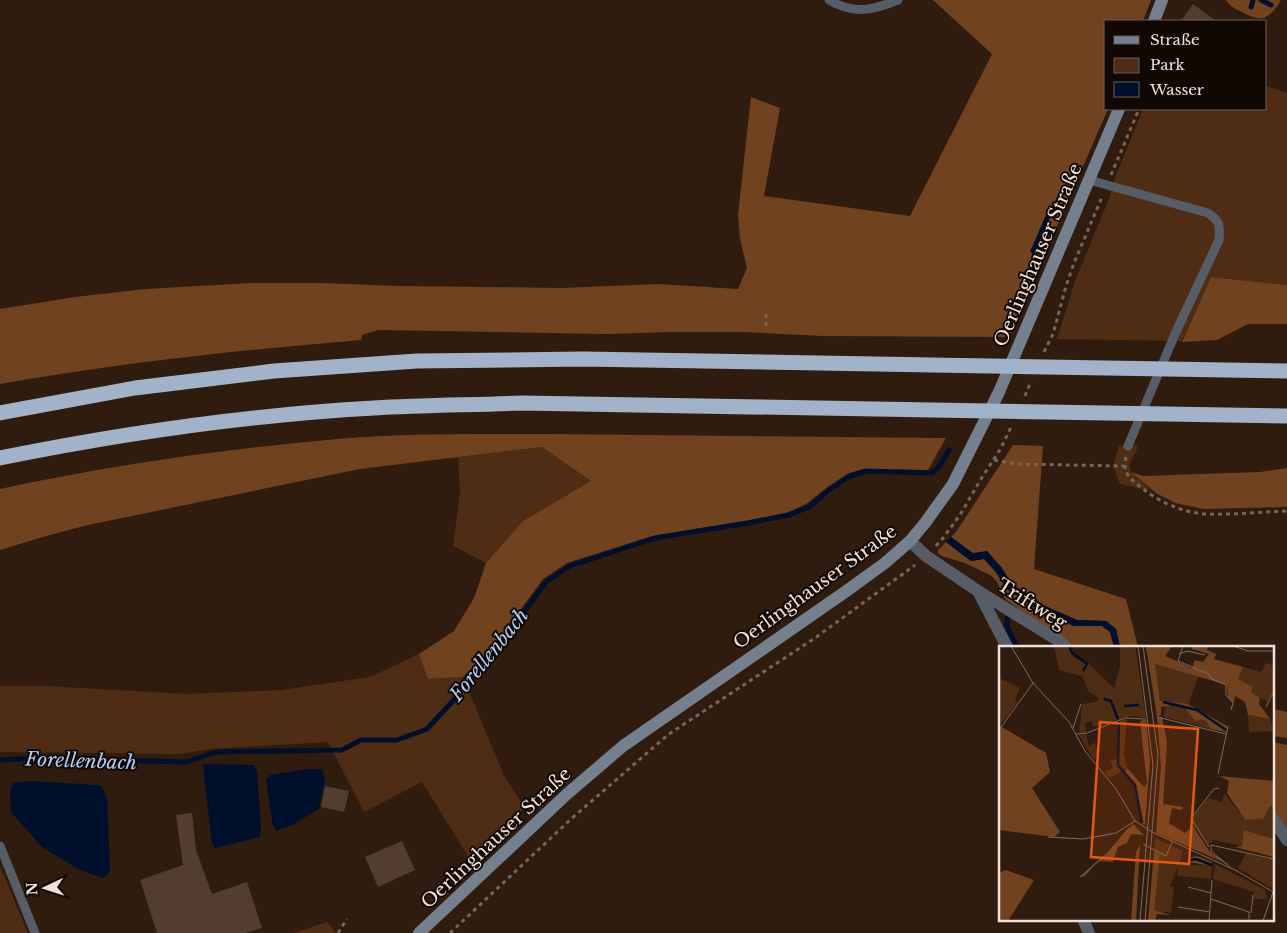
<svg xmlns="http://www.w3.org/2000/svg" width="1287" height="933" viewBox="0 0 1287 933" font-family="'Libre Baskerville',serif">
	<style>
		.green { fill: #4f2d14 }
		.forest { fill: #714220 }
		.water { fill: #000f2b }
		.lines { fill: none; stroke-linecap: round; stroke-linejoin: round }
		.stream { stroke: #000f2b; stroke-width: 5 }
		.building { fill: #533d30 }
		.path { stroke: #766559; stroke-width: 3; stroke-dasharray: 4 4; stroke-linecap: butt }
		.service { stroke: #575d66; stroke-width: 9 }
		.minor { stroke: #575d66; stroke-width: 12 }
		.secondary { stroke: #75808e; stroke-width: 12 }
		.motorway { stroke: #a1b2c9; stroke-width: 15 }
		.labels { text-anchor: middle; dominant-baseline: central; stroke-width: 4; stroke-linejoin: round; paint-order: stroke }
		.street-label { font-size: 18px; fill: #f0e2da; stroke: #110804 }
		.water-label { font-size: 19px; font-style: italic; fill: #b1d1f9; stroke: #110804 }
		.inset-river { fill: none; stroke: #000f2b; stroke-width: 2.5 }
		.inset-road { fill: none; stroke: #7c6b60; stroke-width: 1 }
		.view { fill: #e8590c; fill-opacity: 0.15; stroke: #e8590c; stroke-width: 2.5 }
		.inset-edge { fill: none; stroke: #f0e2da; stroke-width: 2.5 }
	</style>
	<rect width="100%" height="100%" fill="#2f1c0f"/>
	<path class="green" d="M 1266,86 L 1287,93 L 1287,285 L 1211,277 L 1182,341 L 1057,339 L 1075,281 L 1109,199 L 1116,175 L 1143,109 L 1266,109 Z
		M 1139,445 L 1129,465 L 1131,472 L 1150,489 L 1142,489 L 1120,484 L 1113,467 L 1119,446 Z
		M 542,447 L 591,481 L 523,521 L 486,563 L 453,546 L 460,492 L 458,457 Z
		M 419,654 L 428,679 L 463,677 L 505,778 L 525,807 L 471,861 L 422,782 L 364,812 L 328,742 L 210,749 L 181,754 L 0,752 L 0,686 L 44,686 L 187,694 L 281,690 L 370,677 Z
		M 0,866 L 28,933 L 0,933 Z
		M 327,922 L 336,933 L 294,933 Z"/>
	<path class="forest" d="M 933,0 L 1151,0 L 1143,21 L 1106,21 L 1106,109 L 1108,109 L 1009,337 L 822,336 L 744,332 L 669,332 L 607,334 L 378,330 L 362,335 L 361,340 C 240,350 120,363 0,384 L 0,309 L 75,297 L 146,289 L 252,283 L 321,283 L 398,286 L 561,288 L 658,284 L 738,289 L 747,268 L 740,239 L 738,215 L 751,97 L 780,108 L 764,196 L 910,216 L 992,54 Z
		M 1226,0 L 1281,0 C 1276,9 1268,20 1257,18 C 1252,17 1246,14 1242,12 C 1235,9 1230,6 1226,0 Z
		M 1211,277 L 1287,285 L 1287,324 L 1248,324 L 1217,340 L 1182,342 Z
		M 547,434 L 946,438 L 928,470 L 863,469 L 847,474 L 826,488 L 806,504 L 786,513 L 745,521 L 652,536 L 567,563 L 543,579 L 493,647 L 463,677 L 428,679 L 419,654 L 454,631 L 474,598 L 486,563 L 523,521 L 591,481 L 542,447 L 360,469 L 88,525 L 46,536 L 0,550 L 0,489 C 112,465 224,449 338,439 C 407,433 477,434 547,434 Z
		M 1013,445 L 1043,446 L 1034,569 L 1126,599 L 1138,647 L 1120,647 L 1116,629 L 1106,621 L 1077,620 L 1045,606 L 1011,583 L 1002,568 L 987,551 L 973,554 L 951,537 L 956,532 Z
		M 1287,468 L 1287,507 L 1204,509 L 1175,503 L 1156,493 L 1131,472 L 1143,476 L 1260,472 Z
		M 946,542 L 971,561 L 984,559 L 995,571 L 1007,589 L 1040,611 L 1074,626 L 1102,626 L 1110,632 L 1114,647 L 1072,647 L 1005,599 L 997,582 L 992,576 L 965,563 L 942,556 L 938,553 L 938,550 Z
		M 1273,709 L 1287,712 L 1287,738 L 1273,736 Z
		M 1273,742 L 1287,745 L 1287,831 L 1273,810 Z"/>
	<path class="water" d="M 951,537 L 973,553 L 987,551 L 1001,567 L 1011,583 L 1045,606 L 1077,620 L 1106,621 L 1116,629 L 1120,647 L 1114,647 L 1110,632 L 1102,626 L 1074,626 L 1040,611 L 1007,589 L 995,571 L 984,559 L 971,561 L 946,542 Z
		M 207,764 L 254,765 L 257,771 L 261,828 L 260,837 L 215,848 L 212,844 L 203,765 Z
		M 308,769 L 322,769 L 325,780 L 319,809 L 292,825 L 276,831 L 273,825 L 266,780 L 270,775 Z
		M 32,781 L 97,785 L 102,787 L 107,799 L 110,869 L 108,874 L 103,878 L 80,870 L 42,847 L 11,812 L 10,792 L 13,783 Z"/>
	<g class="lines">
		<path class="stream" d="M 1261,0 L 1271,5
			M 1251,7 L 1253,0
			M 1033,251 L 1050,212
			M 1007,618 L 1007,627 L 1017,647
			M 0,760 L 38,758 L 94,765 L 141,761 L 187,762 L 216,752 L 342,750 L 361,740 L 397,740 L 427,729 L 464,689 L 466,679 L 497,649 L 546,582 L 570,566 L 655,538 L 748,523 L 789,515 L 809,507 L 829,490 L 850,476 L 866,471 L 932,473 L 939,467 L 949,450"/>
	</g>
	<path class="building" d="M 1193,4 L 1216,21 L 1181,21 Z
		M 325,786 L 349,791 L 344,812 L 321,807 Z
		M 192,813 L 196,850 L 212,894 L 247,882 L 262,928 L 245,933 L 157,933 L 140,880 L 183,865 L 176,815 Z
		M 402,841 L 415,870 L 378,887 L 365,857 Z"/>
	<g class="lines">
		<path class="path" d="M 1111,175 L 1139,109
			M 766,314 L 766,329
			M 1044,352 L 1053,334 L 1066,286 L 1074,263 L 1102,197
			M 1025,396 L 1031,381
			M 1126,457 C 1122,473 1130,479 1142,488 C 1159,502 1184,513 1206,514 C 1232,515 1261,512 1287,511
			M 994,460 L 1017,464 L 1124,466
			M 936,546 L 943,538 L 960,515 L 981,479 L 1001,448 L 1011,427
			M 338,933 L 347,919
			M 450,933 L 571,819 L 669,734 L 815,638 L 915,565"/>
		<path class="service" d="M 829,0 C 854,15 873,10 898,0
			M 1089,180 L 1208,213 C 1221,222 1220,226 1219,240 L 1175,334 L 1128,446
			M 0,846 L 35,933"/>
		<path class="minor" d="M 910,541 L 926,556 L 978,591 L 1007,647
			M 978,591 L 1059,641 L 1066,647
			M 1273,819 L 1287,840
			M 1083,919 L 1089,933"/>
		<path class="secondary" d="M 1154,21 L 1162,0
			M 419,933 L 567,794 L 623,746 L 845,592 L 885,563 L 910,541 L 925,523 L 953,484 L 999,392 L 1119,109"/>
		<path class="motorway" d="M 0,413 L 135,388 L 274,371 L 417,361 L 583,359 L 1287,371
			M 0,458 C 123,433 249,415 374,408 C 423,405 472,405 521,403 L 1287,416"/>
	</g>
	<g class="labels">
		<g class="street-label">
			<text transform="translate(1038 255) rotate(-67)">Oerlinghauser Straße</text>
			<text transform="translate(815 587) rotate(-36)">Oerlinghauser Straße</text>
			<text transform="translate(1032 604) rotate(32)">Triftweg</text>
			<text transform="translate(496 838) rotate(-43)">Oerlinghauser Straße</text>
		</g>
		<g class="water-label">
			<text transform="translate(489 655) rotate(-51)">Forellenbach</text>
			<text transform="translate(81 761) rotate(2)">Forellenbach</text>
		</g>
	</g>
	<g transform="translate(999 646)">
		<rect width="275" height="275" fill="#2f1c0f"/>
		<path d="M 55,0 L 70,0 L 75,11 L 88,16 L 115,42 L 121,20 L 121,0 L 136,0 L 147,72 L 132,70 L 95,81 L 92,75 L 86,77 L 87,86 L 80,86 L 83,58 L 97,56 L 100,52 L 90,46 L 83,30 L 60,24 ZM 267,17 L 275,19 L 275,44 L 269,56 L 251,46 L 254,41 L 238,33 L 244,21 L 262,26 ZM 155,18 L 199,30 L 189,60 L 161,55 ZM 0,32 L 21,42 L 16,53 L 18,57 L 3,77 L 0,75 ZM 166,59 L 185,61 L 196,75 L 206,74 L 212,83 L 165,71 ZM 249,69 L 271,73 L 275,85 L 250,86 ZM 128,73 L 125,107 L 128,122 L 111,132 L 105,126 L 114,122 L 111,115 L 119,112 L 121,74 ZM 87,88 L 90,101 L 96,96 L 100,111 L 95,114 L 80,89 ZM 225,147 L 246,174 L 268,168 L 271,160 L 275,161 L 275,193 L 246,184 L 243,200 L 215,194 L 209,199 L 194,179 L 193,172 L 209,152 L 223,156 ZM 156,192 L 184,205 L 180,218 L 213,220 L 212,233 L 178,230 L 180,219 L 171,240 L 175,241 L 172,267 L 154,264 L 161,208 L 155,205 ZM 247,207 L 270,213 L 275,207 L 275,244 L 239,222 ZM 216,218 L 266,244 L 268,253 L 254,253 L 255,246 L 214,233 Z" fill="#4f2d14"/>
		<path d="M 147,0 L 173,0 L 166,10 L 193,22 L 196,14 L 204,16 L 210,8 L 193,3 L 193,0 L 209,0 L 208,4 L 217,8 L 215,13 L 244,21 L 239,33 L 254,41 L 252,46 L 261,52 L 260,58 L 271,73 L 249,69 L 246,56 L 236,50 L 235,57 L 229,51 L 228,39 L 156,18 L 161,55 L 189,58 L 228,80 L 227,86 L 212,83 L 206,74 L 196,75 L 185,61 L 173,59 L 162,61 L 162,69 L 158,71 ZM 163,71 L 168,96 L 164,158 L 184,161 L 182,164 L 173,162 L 170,177 L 186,187 L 194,180 L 211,206 L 231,219 L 157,187 L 162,120 L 158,72 ZM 147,73 L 151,115 L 146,179 L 143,177 L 136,138 L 125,127 L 128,122 L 145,141 L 148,137 L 141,75 ZM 3,81 L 47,107 L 51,126 L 33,142 L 61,186 L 55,191 L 0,184 L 0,85 ZM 220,130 L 275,135 L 275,161 L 271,160 L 265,172 L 246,174 L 228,147 L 230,135 ZM 134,178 L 145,189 L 132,188 L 128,197 L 119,201 L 114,216 L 99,215 L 86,230 L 82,231 L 98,215 L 108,209 ZM 245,184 L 275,193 L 275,211 L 236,201 L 243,200 ZM 141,198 L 137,275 L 132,275 L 137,206 ZM 155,205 L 161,208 L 155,264 L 172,269 L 158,268 L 156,275 L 149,275 ZM 198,210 L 213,216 L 213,220 L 189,216 L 190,212 ZM 7,224 L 35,234 L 9,275 L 0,275 L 0,227 Z" fill="#714220"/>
		<path class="inset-river" d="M 70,0 L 73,7 L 88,18 L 84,25M 105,53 L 112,55 L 119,73M 164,56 L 198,64 L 227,84M 125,60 L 140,59M 120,75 L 119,119 L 136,139 L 143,177M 190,214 L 197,213 L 213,219"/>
		<path class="inset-road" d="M 12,0 L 34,37 L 70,76 L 86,105 L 117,143 L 136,175 L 155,187 L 238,225 L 271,244 L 274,246 L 264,275M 139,0 L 154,119 L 141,275M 144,0 L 159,109 L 146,275M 184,0 L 179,15 L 210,28 L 213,33 L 227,39 L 227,49 L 234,57 L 232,64M 234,0 L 249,5 L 275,5M 180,8 L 188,5 L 206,9M 267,61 L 275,45M 158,71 L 227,88M 74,82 L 82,58M 0,84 L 34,37M 77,88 L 88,87 L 126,72 L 146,73M 219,128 L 229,80M 49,191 L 84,193 L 117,187 L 136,175M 144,198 L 167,210 L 173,196M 210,201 L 192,172 L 215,143 L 220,142M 233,223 L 212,205 L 212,199 L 275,213M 81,231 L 109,207 L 130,182M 189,241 L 212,247M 212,253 L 250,266 L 250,275M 179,261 L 211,266M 252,267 L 254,249M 210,275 L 213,234"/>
		<path class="view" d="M 101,76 L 199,83 L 190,218 L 92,211 Z"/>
		<rect width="275" height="275" class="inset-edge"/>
	</g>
	<rect x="1104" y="20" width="162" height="90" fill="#110804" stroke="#6a5f5a"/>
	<rect x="1114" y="36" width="25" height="8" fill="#75808e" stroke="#6a5f5a"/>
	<text x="1150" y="45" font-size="15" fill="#f0e2da">Straße</text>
	<rect x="1114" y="58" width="25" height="15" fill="#4f2d14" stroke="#6a5f5a"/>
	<text x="1150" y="70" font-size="15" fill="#f0e2da">Park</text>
	<rect x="1114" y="82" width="25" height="15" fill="#000f2b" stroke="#6a5f5a"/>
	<text x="1150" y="95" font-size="15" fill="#f0e2da">Wasser</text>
	<g transform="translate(45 888) rotate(266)" stroke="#110804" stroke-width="4" paint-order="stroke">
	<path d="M0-4L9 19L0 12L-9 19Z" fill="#f0e2da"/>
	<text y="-8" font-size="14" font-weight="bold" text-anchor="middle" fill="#f0e2da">N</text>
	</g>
</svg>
